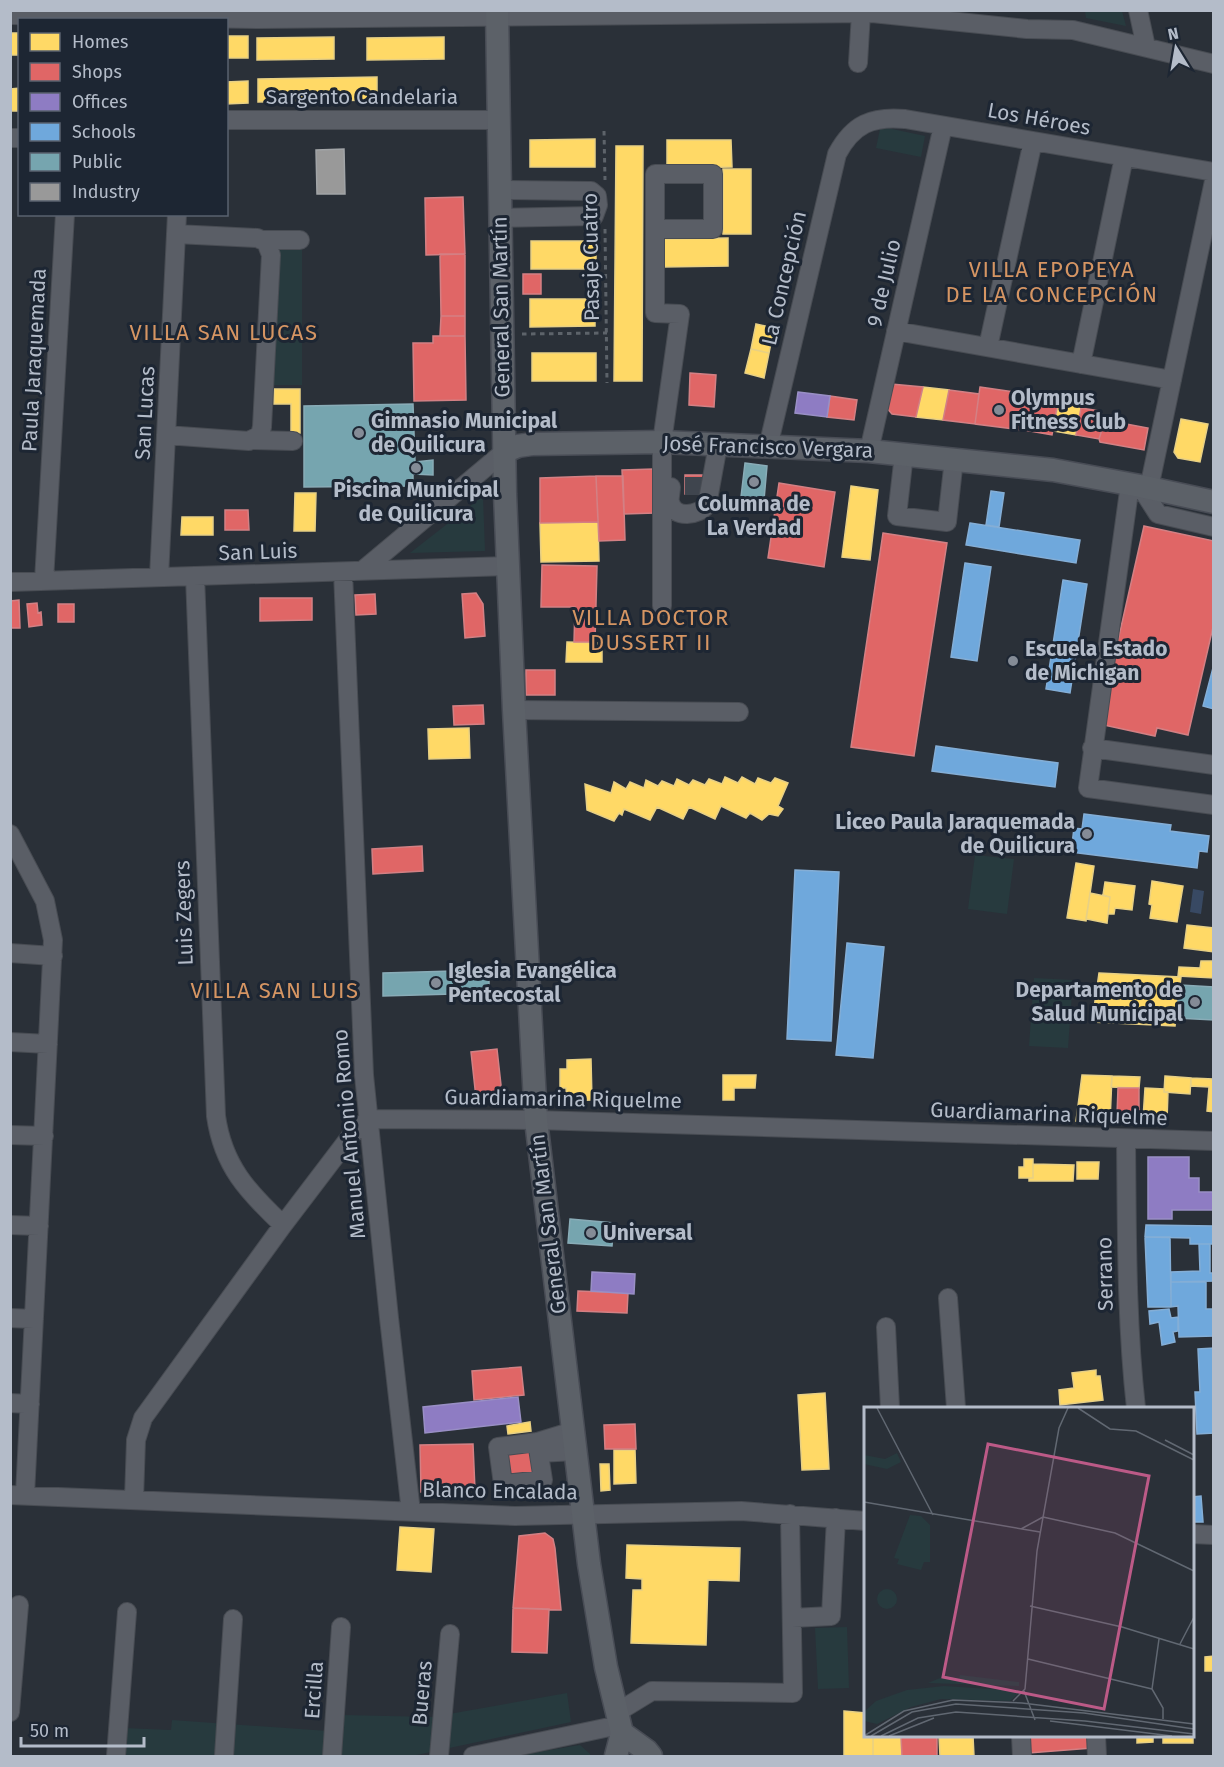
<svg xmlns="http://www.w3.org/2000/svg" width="1224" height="1767" viewBox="0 0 1224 1767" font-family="'Fira Sans',sans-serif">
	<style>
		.green { fill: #273a3e }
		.water { fill: #384963 }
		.homes { fill: #ffd966; stroke: #e8d084; stroke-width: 1.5 }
		.shops { fill: #e06666; stroke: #d38084; stroke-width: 1.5 }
		.offices { fill: #8e7cc3; stroke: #998fc5; stroke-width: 1.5 }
		.schools { fill: #6fa8dc; stroke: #84aed6; stroke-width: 1.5 }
		.public { fill: #76a5af; stroke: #89acb7; stroke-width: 1.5 }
		.industry { fill: #999; stroke: #a1a4a7; stroke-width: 1.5 }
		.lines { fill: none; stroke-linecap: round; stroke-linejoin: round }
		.minor-tunnel { stroke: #3f454e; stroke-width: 18; stroke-dasharray: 18 9; stroke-linecap: butt }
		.minor-casing { stroke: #484c53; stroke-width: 20 }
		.major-casing { stroke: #484c55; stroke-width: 25 }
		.path { stroke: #5d636a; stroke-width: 3; stroke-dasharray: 4.5 4.5; stroke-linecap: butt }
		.minor { stroke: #5a5e66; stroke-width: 18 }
		.major { stroke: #5c6168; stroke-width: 22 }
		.poi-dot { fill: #848b96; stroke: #1d2633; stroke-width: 2 }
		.labels { text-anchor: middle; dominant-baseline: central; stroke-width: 6; stroke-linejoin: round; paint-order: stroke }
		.street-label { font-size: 21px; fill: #b4bcc9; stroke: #1d2633 }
		.poi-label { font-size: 21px; font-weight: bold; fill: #b4bcc9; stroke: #1d2633; text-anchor: start }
		.neighbourhood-label { font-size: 22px; letter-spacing: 1.5px; fill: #d59563; stroke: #1d2633 }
		.inset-road { fill: none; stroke: #616872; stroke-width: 1.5 }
		.view { fill: #bc5a87; fill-opacity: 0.15; stroke: #bc5a87; stroke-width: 3 }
		.inset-edge { fill: none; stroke: #b4bcc9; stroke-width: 3 }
	</style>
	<rect width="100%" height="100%" fill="#2a3038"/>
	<path class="green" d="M 1085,11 L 1122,11 L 1126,26 L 1086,18 Z
		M 883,127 L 925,136 L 921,157 L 876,148 L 880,129 Z
		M 302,244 L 302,385 L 270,385 L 274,248 Z
		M 483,496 L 485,551 L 410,553 Z
		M 975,855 L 1014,859 L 1007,914 L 968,909 Z
		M 1034,978 L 1073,980 L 1068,1048 L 1029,1046 Z
		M 847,1627 L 849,1688 L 818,1689 L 815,1628 Z
		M 567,1693 L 571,1722 L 412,1756 L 123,1756 L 124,1728 L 171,1730 L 172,1720 L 342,1732 L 343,1715 L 432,1717 Z
		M 580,1745 L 590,1754 L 590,1756 L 514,1756 Z"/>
	<path class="water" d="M 1193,889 L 1204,891 L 1201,914 L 1190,912 Z"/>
	<path class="homes" d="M 10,33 L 20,33 L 20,55 L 10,55 Z
		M 226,36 L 248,36 L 248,58 L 226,58 Z
		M 334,37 L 334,59 L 257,60 L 257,38 Z
		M 444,37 L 444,59 L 367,60 L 367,38 Z
		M 377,77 L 377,100 L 258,102 L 258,79 Z
		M 248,81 L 248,103 L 226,104 L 226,82 Z
		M 20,88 L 20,111 L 10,111 L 10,89 Z
		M 595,139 L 595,167 L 530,167 L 530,140 Z
		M 667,140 L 731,140 L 732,167 L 667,168 Z
		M 616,146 L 643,146 L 642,381 L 614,381 Z
		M 723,169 L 751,169 L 751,234 L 723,234 Z
		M 728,238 L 728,266 L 663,267 L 663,239 Z
		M 531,241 L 596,241 L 596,269 L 531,269 Z
		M 530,299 L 595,299 L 595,326 L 530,327 Z
		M 756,324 L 774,328 L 769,353 L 751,349 Z
		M 751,349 L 769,353 L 764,378 L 745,373 Z
		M 532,353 L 596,353 L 596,381 L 532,381 Z
		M 923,387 L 949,390 L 943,420 L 916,417 Z
		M 274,389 L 300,389 L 300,433 L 291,433 L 291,404 L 274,404 Z
		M 1060,395 L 1083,399 L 1076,435 L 1053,431 Z
		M 1181,419 L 1208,424 L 1200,462 L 1178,458 L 1174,452 Z
		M 851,486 L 878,490 L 870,560 L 842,557 Z
		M 295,493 L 316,493 L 315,531 L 294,531 Z
		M 182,517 L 213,517 L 213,535 L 181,535 Z
		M 598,522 L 599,561 L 541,562 L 540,523 Z
		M 567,642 L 602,643 L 602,662 L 566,662 Z
		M 469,728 L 470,758 L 429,759 L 428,729 Z
		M 725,777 L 738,783 L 742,777 L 755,784 L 758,778 L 771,783 L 775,778 L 788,783 L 778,806 L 783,809 L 778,816 L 769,814 L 762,820 L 750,813 L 746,818 L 721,806 L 715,819 L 689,807 L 683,819 L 657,807 L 650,820 L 624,809 L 622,815 L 619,813 L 614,821 L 587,810 L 585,784 L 611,793 L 614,782 L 626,789 L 630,782 L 644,788 L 646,780 L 658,786 L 662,781 L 674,786 L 677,779 L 689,785 L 693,780 L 705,785 L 709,779 L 722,784 Z
		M 1076,863 L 1094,866 L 1086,921 L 1067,918 Z
		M 1152,881 L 1183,886 L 1177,922 L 1150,918 L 1152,905 L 1149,904 Z
		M 1105,882 L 1135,886 L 1132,910 L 1115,908 L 1114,914 L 1108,914 L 1110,897 L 1103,895 Z
		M 1090,893 L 1110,897 L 1107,923 L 1086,919 Z
		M 1187,925 L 1214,928 L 1214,952 L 1184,948 Z
		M 1201,961 L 1214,961 L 1214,978 L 1178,976 L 1179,967 L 1200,968 Z
		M 1099,973 L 1181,977 L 1175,1026 L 1092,1022 Z
		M 591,1059 L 592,1100 L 567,1101 L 566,1088 L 560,1088 L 560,1069 L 567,1069 L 567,1060 Z
		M 723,1075 L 756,1075 L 755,1088 L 734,1088 L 734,1100 L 723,1100 Z
		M 1082,1075 L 1112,1076 L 1110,1122 L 1076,1121 Z
		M 1112,1076 L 1140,1077 L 1139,1088 L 1111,1087 Z
		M 1165,1076 L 1191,1078 L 1190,1094 L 1164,1092 Z
		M 1191,1078 L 1213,1079 L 1214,1112 L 1207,1111 L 1209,1087 L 1191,1086 Z
		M 1145,1088 L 1164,1089 L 1164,1092 L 1168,1092 L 1167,1120 L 1143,1119 Z
		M 1024,1159 L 1033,1159 L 1033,1178 L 1019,1178 L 1019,1167 L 1024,1167 Z
		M 1077,1162 L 1099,1162 L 1098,1179 L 1077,1179 Z
		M 1033,1164 L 1074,1165 L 1073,1181 L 1029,1181 L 1029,1178 L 1033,1178 Z
		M 1096,1370 L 1096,1376 L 1100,1376 L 1103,1400 L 1060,1405 L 1059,1390 L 1074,1388 L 1072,1373 Z
		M 825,1393 L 829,1469 L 802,1470 L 798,1395 Z
		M 530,1422 L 531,1431 L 508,1434 L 507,1426 Z
		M 614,1450 L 635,1450 L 636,1483 L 614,1484 Z
		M 600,1464 L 609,1464 L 610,1490 L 601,1491 Z
		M 400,1527 L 434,1529 L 431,1572 L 397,1570 Z
		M 627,1545 L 740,1548 L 739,1581 L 708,1580 L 706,1645 L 631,1643 L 633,1590 L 642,1590 L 642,1579 L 626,1578 Z
		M 1214,1656 L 1214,1671 L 1205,1671 L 1205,1657 Z
		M 844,1711 L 866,1713 L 866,1736 L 873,1736 L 873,1756 L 844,1756 Z
		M 1193,1727 L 1193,1743 L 1163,1743 L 1163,1736 L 1192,1736 Z
		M 873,1736 L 901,1736 L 902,1756 L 873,1756 Z
		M 939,1736 L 973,1736 L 974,1756 L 940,1756 Z
		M 1137,1736 L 1153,1736 L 1153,1742 L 1137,1743 Z"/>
	<path class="shops" d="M 463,197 L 465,254 L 426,255 L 425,198 Z
		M 440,254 L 465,254 L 465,316 L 441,316 Z
		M 523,274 L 541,274 L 541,294 L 523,294 Z
		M 441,316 L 465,316 L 465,336 L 440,336 Z
		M 433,336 L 465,336 L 466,400 L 414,401 L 413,343 L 433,343 Z
		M 690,373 L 716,375 L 714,407 L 689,405 Z
		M 891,384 L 923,387 L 916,417 L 892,414 L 886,407 Z
		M 980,387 L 1035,395 L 1029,431 L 975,424 Z
		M 949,390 L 979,394 L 975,424 L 943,420 Z
		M 830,396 L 857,400 L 854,420 L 827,417 Z
		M 1034,403 L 1057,407 L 1052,435 L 1029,431 Z
		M 1081,408 L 1100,411 L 1105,420 L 1099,439 L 1076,435 Z
		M 1105,420 L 1148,428 L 1144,450 L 1100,442 L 1099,439 Z
		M 653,469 L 655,513 L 624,514 L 622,470 Z
		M 685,475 L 705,475 L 705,494 L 685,494 Z
		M 596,476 L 598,522 L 540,523 L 540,478 Z
		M 596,476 L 623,476 L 625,540 L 599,541 Z
		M 779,483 L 835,492 L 824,567 L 768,558 Z
		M 225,510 L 248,510 L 249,530 L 225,530 Z
		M 1144,526 L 1214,541 L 1214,623 L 1188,735 L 1157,728 L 1155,736 L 1099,724 Z
		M 883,533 L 947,543 L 914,756 L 851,747 Z
		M 542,565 L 597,566 L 595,642 L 574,642 L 575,607 L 541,607 Z
		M 476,593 L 483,604 L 485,636 L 465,638 L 462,594 Z
		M 375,594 L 376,614 L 356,615 L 355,595 Z
		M 260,598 L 312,598 L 312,620 L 260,621 Z
		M 19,600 L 20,628 L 10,628 L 10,601 Z
		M 37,603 L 38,613 L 41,612 L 42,625 L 29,627 L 27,604 Z
		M 58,604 L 74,604 L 74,622 L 58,622 Z
		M 526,670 L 555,670 L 555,695 L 526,695 Z
		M 483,705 L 484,724 L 454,725 L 453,706 Z
		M 422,846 L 423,871 L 373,874 L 372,849 Z
		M 497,1049 L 501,1085 L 492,1096 L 476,1098 L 471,1052 Z
		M 1118,1088 L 1139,1088 L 1139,1116 L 1117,1115 Z
		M 578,1291 L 628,1293 L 627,1313 L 577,1311 Z
		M 521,1367 L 524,1395 L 474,1400 L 472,1371 Z
		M 635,1424 L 636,1449 L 605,1449 L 604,1425 Z
		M 473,1444 L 475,1490 L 421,1492 L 420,1445 Z
		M 533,1447 L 536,1472 L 505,1476 L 502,1451 Z
		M 545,1533 L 553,1539 L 555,1548 L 561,1610 L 513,1608 L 519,1536 Z
		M 513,1608 L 549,1609 L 547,1653 L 512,1652 Z
		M 901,1736 L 937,1736 L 937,1756 L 902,1756 Z
		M 1028,1736 L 1091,1736 L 1092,1748 L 1029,1753 Z"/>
	<path class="offices" d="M 798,392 L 830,396 L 827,417 L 795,413 Z
		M 1148,1157 L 1189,1157 L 1189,1178 L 1199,1178 L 1199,1192 L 1214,1192 L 1214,1210 L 1172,1210 L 1172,1219 L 1148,1219 Z
		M 592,1272 L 635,1274 L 634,1294 L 591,1291 Z
		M 518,1397 L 521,1422 L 425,1433 L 423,1407 Z"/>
	<path class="schools" d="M 991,491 L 1004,493 L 999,527 L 986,525 Z
		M 970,523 L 1080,540 L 1076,563 L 966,545 Z
		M 965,563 L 991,567 L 977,661 L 951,657 Z
		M 1063,580 L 1087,584 L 1070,693 L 1046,689 Z
		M 1214,664 L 1214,709 L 1203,706 Z
		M 936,746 L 1058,763 L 1055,787 L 932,771 Z
		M 1084,814 L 1171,825 L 1170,831 L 1209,836 L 1207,852 L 1199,851 L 1197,868 L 1071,852 L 1074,828 L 1082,829 Z
		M 795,870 L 839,872 L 831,1041 L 787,1039 Z
		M 847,943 L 884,947 L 873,1058 L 836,1055 Z
		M 1146,1225 L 1214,1226 L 1214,1244 L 1190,1244 L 1190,1238 L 1145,1237 Z
		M 1145,1237 L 1170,1237 L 1171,1307 L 1148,1307 Z
		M 1199,1244 L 1210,1244 L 1210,1273 L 1214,1273 L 1214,1281 L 1171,1282 L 1171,1272 L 1200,1271 Z
		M 1171,1282 L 1206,1282 L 1206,1309 L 1214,1309 L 1214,1336 L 1179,1337 L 1178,1306 L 1171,1307 Z
		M 1169,1309 L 1171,1318 L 1178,1317 L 1178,1331 L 1173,1332 L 1175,1342 L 1162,1345 L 1159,1322 L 1150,1324 L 1149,1311 Z
		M 1214,1348 L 1214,1433 L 1197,1434 L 1195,1392 L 1200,1392 L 1198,1349 Z
		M 1201,1496 L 1203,1522 L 1192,1522 L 1192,1497 Z"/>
	<path class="public" d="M 413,404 L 415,462 L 433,460 L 433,475 L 413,474 L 413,486 L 304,487 L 304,406 Z
		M 745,463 L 767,466 L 764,500 L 741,497 Z
		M 489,970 L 489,993 L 383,996 L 383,973 Z
		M 1180,985 L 1214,987 L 1214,1020 L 1176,1018 Z
		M 570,1219 L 614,1223 L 612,1246 L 568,1243 Z"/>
	<path class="industry" d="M 344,149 L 345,194 L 317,194 L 316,150 Z"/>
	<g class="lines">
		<path class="minor-tunnel" d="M 685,486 L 705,486"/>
		<defs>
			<path id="minor" d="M 1138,10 L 1146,47
				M 10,15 L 260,19 L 872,13 L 1027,29 L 1073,30 L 1214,64
				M 858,63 L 861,13
				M 226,120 L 498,120
				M 10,138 L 20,138
				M 500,190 L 591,191 L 597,196 L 598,205 L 594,216 L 500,218
				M 655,229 L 713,229 L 713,174 L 655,174 L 655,313 L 680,314 L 662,442 L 662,606
				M 262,240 L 300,240
				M 896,331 L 1172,380
				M 988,347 L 1033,141
				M 1081,364 L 1124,157
				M 166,435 L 249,441 L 260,435 L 262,427 L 271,255 L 266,242 L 257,238 L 176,234
				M 253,440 L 293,441
				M 768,447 L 837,154 C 853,124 872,116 905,119 L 1214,172
				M 869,451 L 943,126
				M 904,454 L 897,516 L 947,522 L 954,459
				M 1130,484 L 1088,788 L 1214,805
				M 1140,486 L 1158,514 L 1214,527
				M 671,487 C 671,491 669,498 670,502 C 674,520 699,515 707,505 L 718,445
				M 1149,488 L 1214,181
				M 362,571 L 504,452
				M 343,572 L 364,1075 L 389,1318 L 411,1512
				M 195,576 L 216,1116 C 223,1166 248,1192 283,1225
				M 159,577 L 177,214
				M 44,581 L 65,214
				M 10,582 L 508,566
				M 514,710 L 739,712
				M 1092,748 L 1214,765
				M 10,834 L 45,901 L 53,940 L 25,1495
				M 10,953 L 53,956
				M 10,1042 L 48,1044
				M 10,1135 L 44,1136
				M 1126,1139 C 1127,1229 1126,1319 1136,1408
				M 10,1225 L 39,1226
				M 948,1298 L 956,1408
				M 10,1318 L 34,1319
				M 886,1327 L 890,1408
				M 10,1403 L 30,1404
				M 537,1442 L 543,1480 L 503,1484 L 498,1447 L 537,1442 L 573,1431
				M 539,1453 L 575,1451
				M 10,1495 L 515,1516 L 741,1511 L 866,1521
				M 134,1499 L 136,1440 L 143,1418 L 283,1225 L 353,1133 L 368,1119 L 536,1120 L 1214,1141
				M 1192,1534 L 1214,1535
				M 792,1618 L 831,1616 L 836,1518
				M 10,1712 L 19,1605
				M 616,1713 L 652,1691 L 793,1693 L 790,1514
				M 1021,1736 L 1022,1756
				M 1096,1736 L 1097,1756
				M 116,1756 L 127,1612
				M 224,1756 L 233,1619
				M 332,1756 L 341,1627
				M 439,1756 L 450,1634
				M 473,1756 L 619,1725"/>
			<path id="major" d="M 497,10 L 505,494 L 514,710 L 536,1120 L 589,1564 L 606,1667 L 622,1733 L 616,1756
				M 504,452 L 518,446 L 532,444 L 662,442 L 869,451 L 1053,470 L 1140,486 L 1214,502
				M 622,1733 L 647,1751 L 651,1756"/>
		</defs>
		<use href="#minor" class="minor-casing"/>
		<use href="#major" class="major-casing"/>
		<path class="path" d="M 604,131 L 605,180
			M 605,229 L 607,383
			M 522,334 L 607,333"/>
		<use href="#minor" class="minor"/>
		<use href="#major" class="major"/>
	</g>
	<g class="poi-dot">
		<circle cx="999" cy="410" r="6"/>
		<circle cx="359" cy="433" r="6"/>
		<circle cx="416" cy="468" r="6"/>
		<circle cx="754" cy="482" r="6"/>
		<circle cx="1013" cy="661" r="6"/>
		<circle cx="1087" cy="834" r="6"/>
		<circle cx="436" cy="983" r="6"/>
		<circle cx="1195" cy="1002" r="6"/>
		<circle cx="591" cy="1233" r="6"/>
	</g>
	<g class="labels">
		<g class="street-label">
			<text x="362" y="97">Sargento Candelaria</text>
			<text transform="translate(1039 119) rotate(10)">Los Héroes</text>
			<text transform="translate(591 257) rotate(-91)">Pasaje Cuatro</text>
			<text transform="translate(784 278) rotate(-77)">La Concepción</text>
			<text transform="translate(884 283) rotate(-77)">9 de Julio</text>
			<text transform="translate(501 307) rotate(-91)">General San Martín</text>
			<text transform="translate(34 360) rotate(-87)">Paula Jaraquemada</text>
			<text transform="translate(145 413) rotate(-87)">San Lucas</text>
			<text transform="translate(768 447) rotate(2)">José Francisco Vergara</text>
			<text transform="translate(258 552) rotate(-2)">San Luis</text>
			<text transform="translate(184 913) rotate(-92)">Luis Zegers</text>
			<text transform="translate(563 1099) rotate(1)">Guardiamarina Riquelme</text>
			<text transform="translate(1049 1114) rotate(2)">Guardiamarina Riquelme</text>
			<text transform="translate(349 1134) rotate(-95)">Manuel Antonio Romo</text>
			<text transform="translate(548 1224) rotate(-97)">General San Martín</text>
			<text transform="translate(1105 1274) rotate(-91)">Serrano</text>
			<text transform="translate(500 1491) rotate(1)">Blanco Encalada</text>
			<text transform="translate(314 1690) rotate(-86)">Ercilla</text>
			<text transform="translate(422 1693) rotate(-85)">Bueras</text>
		</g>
		<g class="poi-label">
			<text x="1011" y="398">Olympus<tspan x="1011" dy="24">Fitness Club</tspan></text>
			<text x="371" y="421">Gimnasio Municipal<tspan x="371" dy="24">de Quilicura</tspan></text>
			<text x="416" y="490" text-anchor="middle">Piscina Municipal<tspan x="416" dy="24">de Quilicura</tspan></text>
			<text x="754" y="504" text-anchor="middle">Columna de<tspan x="754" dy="24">La Verdad</tspan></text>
			<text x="1025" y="649">Escuela Estado<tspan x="1025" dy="24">de Michigan</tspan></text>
			<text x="1075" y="822" text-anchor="end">Liceo Paula Jaraquemada<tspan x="1075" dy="24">de Quilicura</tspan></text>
			<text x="448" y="971">Iglesia Evangélica<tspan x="448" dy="24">Pentecostal</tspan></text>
			<text x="1183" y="990" text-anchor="end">Departamento de<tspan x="1183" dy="24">Salud Municipal</tspan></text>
			<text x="603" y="1233">Universal</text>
		</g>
		<g class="neighbourhood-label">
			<text x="1052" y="269">VILLA EPOPEYA<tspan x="1052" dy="25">DE LA CONCEPCIÓN</tspan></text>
			<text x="224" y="332">VILLA SAN LUCAS</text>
			<text x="651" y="617">VILLA DOCTOR<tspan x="651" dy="25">DUSSERT II</tspan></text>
			<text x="275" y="990">VILLA SAN LUIS</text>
		</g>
	</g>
	<g transform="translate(864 1407)">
		<rect width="330" height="330" fill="#2a3038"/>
		<path d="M 33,46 L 37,55 L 23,62 L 0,57 L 0,48 L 21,52 ZM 46,108 L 57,109 L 66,118 L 66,155 L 60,155 L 57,163 L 33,157 L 35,152 L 30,151 ZM13 192a10 10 0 1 1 20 0a10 10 0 1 1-20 0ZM 96,268 L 155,275 L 155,279 L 64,276 L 81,269 L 95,272 ZM 80,279 L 157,284 L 146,294 L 77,292 L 47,300 L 13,317 L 0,314 L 0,305 L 12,294 L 43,283 Z" fill="#273a3e"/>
		<path class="inset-road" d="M 13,1 L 69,108M 214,1 L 246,22 L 272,24 L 330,53M 301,33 L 330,48M 0,95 L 176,125M 179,110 L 251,126 L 330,164M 157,122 L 179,110M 166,199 L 258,220 L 330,242M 295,232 L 288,282 L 299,301 L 299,312M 316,237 L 330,210M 164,252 L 288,282M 160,284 L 171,313M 149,294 L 161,282 L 173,144 L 195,21 L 204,1M 186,314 L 308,329M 0,329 L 40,304 L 89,293 L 158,296 L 330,317M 7,329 L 48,305 L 92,297 L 220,306 L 330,322M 17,329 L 54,311 L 92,305 L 221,314 L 330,327M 25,329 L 70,311"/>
		<path class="view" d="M 124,37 L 285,69 L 240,302 L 79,270 Z"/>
		<rect width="330" height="330" class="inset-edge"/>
	</g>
	<rect width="1224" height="1767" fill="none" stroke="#b4bcc9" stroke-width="24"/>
	<rect x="18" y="18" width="210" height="198" fill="#1d2633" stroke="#59626f" stroke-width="1.5"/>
	<rect x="30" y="33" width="30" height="18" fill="#ffd966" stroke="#59626f" stroke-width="1.5"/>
	<text x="72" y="48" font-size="18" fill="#b4bcc9">Homes</text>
	<rect x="30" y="63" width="30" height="18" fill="#e06666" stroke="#59626f" stroke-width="1.5"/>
	<text x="72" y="78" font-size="18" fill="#b4bcc9">Shops</text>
	<rect x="30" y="93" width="30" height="18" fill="#8e7cc3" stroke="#59626f" stroke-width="1.5"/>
	<text x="72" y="108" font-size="18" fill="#b4bcc9">Offices</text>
	<rect x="30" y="123" width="30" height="18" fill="#6fa8dc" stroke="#59626f" stroke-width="1.5"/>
	<text x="72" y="138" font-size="18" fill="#b4bcc9">Schools</text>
	<rect x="30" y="153" width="30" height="18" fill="#76a5af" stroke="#59626f" stroke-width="1.5"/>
	<text x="72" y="168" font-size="18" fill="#b4bcc9">Public</text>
	<rect x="30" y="183" width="30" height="18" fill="#999999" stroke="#59626f" stroke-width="1.5"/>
	<text x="72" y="198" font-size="18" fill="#b4bcc9">Industry</text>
	<g transform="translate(1176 48) rotate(349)" stroke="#1d2633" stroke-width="4.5" paint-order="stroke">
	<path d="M0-4.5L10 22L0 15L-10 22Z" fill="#b4bcc9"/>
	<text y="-9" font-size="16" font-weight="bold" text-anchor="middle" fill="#b4bcc9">N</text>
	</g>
	<path d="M21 1737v9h123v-9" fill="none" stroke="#b4bcc9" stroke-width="3"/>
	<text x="30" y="1737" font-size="18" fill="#b4bcc9" stroke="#1d2633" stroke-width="4.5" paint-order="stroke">50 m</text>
</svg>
